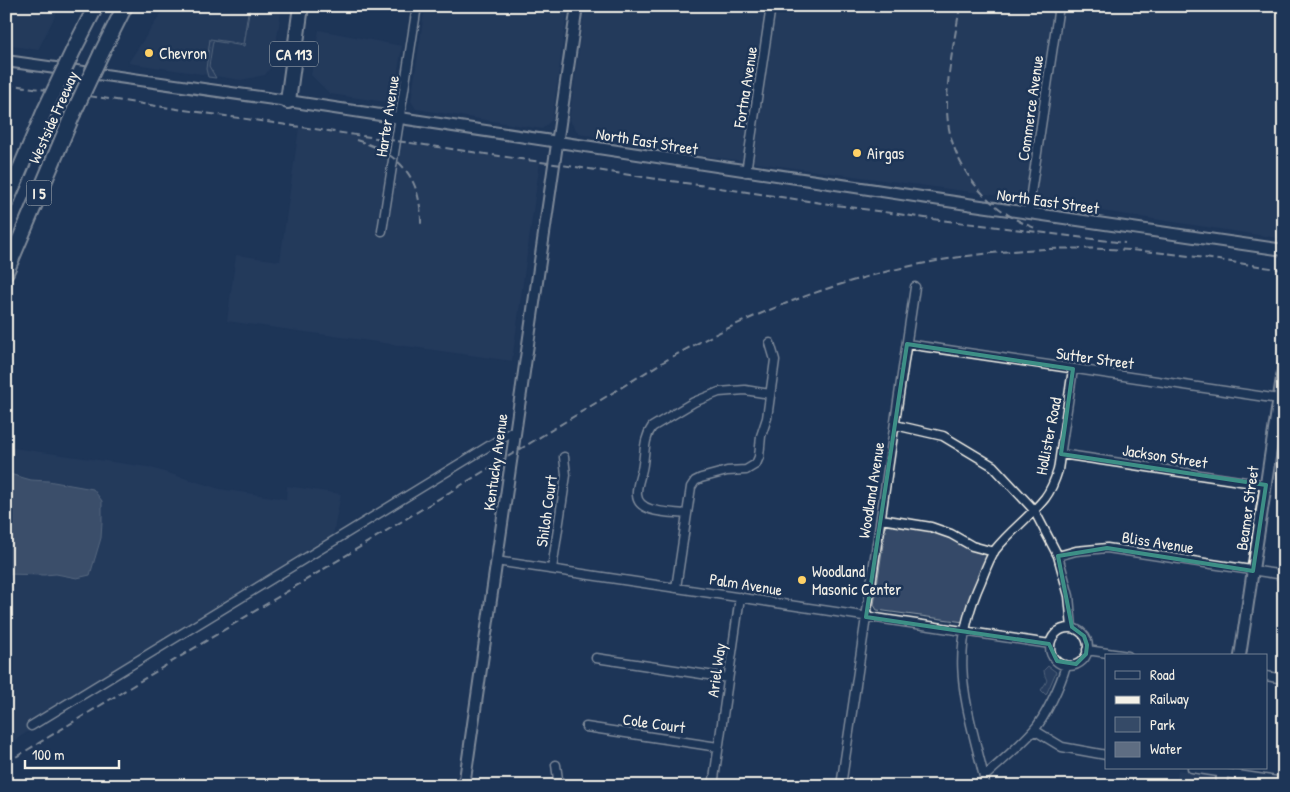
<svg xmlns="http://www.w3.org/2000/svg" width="1290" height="792" viewBox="0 0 1290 792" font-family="'Patrick Hand',sans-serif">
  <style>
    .built { fill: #2a4060 }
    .green { fill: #354a67; stroke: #949ea8 }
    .water { fill: #5e6d82; stroke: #9aa2ab }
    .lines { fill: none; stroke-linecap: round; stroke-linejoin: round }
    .street-casing { stroke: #f4f1e8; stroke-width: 11 }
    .secondary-casing { stroke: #f4f1e8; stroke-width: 14 }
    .highway-casing { stroke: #f4f1e8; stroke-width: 18 }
    .street { stroke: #1d3557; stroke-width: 8 }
    .secondary { stroke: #1d3557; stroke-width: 10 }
    .highway { stroke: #1d3557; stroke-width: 14 }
    .rail { stroke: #f4f1e8; stroke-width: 2; stroke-dasharray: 8 4; stroke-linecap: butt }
    .highway-bridge-casing { stroke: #f4f1e8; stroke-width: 18; stroke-linecap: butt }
    .highway-bridge { stroke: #1d3557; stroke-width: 14 }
    .marked { fill: none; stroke: #3d8f86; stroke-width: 4; stroke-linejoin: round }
    .poi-dot { fill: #ffd166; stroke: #1d3557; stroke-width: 2 }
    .labels { text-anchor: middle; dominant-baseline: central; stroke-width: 5; stroke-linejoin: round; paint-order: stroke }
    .shield { fill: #1d3557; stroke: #b4b9bc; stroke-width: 1 }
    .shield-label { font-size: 15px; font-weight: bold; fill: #f4f1e8 }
    .poi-label { font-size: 16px; fill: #f4f1e8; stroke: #1d3557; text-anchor: start }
    .street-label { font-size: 16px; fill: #f4f1e8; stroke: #1d3557 }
  </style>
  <rect width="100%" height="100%" fill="#1d3557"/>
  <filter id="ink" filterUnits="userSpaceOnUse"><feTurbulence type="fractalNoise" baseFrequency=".02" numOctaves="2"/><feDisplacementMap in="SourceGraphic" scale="10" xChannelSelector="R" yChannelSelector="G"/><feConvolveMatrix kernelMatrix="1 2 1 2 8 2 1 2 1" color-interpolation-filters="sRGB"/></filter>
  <g filter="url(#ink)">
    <path class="built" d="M6,6H60L38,50L6,45Z
      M166,6H282L273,64L265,75L241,80L128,63Z
      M425,6H568L552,120L542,129L416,109L411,101Z
      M585,6H1284V239L1029,200L692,154L653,145L579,134L569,120Z
      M319,30L402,46L393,103L330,94L311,75Z
      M299,128L540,162L512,361L227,321L236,255L280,261Z
      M6,447L148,467L220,489L286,499L287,486L341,494L333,535L281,567L6,746Z
      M1178,770L1209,774L1216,782V786H1176Z"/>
    <path class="green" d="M249,6H250L244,46L213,41L209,66L216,78L208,77L206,69L210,39L243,44Z
      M886,524L933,531L954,540L971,550L986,554L988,560L964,622L877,610L874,605Z
      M1048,666L1056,672L1046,695L1041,690C1051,676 1045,683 1044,670Z"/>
    <path class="water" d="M6,473L31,480L48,481L93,489L102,501V523L101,538L90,575L77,578L56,574L44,575L6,574Z"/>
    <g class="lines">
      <defs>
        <path id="street" d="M746,172L771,6
          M1028,213L1059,6
          M382,231L417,6
          M907,344L1279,399
          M895,425L943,436L993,466L1034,510L1058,556L1069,596L1072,628
          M1273,434L1284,435
          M1061,454L1266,485
          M686,514C672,512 638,514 637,495C636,485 642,474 643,464C645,451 644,438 652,427L694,402L719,392L745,390L770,394
          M881,519L931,527L951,534L972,546L994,552
          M1058,556L1076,551L1107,548L1284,575
          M496,561L1050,644
          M552,569L566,475L564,457
          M676,588L691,487L695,481L701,478L727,471L746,470L756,464L759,457L761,436L767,418L775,360L770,343
          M1050 647a19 19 0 1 1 38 0a19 19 0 1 1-38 0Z
          M1087,650L1128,656
          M596,658L728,678
          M1266,676L1284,679
          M31,726L515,430
          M586,727L718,747
          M1034,730L1062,747L1106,755
          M556,765L559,786
          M1192,768L1284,782
          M984,777C966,702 947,656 981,581C985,571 989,559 995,550C1010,531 1030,517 1045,498C1051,490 1055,480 1058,470L1073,369
          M713,786L740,597
          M841,786L915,287
          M985,786L984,777C1000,762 1018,748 1033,731C1045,718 1061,684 1066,665"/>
        <path id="secondary" d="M6,61L288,101L974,205L1284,250
          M1240,656L1284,364
          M464,786L577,6
          M1221,786L1223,768"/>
        <path id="highway" d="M74,49L96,6
          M101,54L125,6
          M288,101L301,6
          M6,202L45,110
          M6,272L73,114"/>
      </defs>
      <use href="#street" class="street-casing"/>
      <use href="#secondary" class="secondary-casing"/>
      <use href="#highway" class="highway-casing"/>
      <use href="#street" class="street"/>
      <use href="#secondary" class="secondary"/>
      <use href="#highway" class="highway"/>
      <path class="rail" d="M960,6C955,39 947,72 947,105C946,161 986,212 1038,229
        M6,84L925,218L1125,243
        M356,140C402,154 422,179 421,227
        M6,763L663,362C800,284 949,243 1107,249C1167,251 1225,261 1284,270"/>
      <defs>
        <path id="highway-bridge" d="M45,110L74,49
          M73,114L101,54"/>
      </defs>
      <use href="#highway-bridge" class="highway-bridge-casing"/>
      <use href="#highway-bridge" class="highway-bridge"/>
    </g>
  </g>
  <path d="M0 0H1290V792H0ZM907,344L1073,369L1061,454L1266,485L1253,571L1107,548L1058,556L1072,627L1084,636L1087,645L1086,654L1076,664L1057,661L1049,644L866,617Z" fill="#1d3557" fill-opacity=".55" fill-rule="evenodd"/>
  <path class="marked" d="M907,344L1073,369L1061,454L1266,485L1253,571L1107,548L1058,556L1072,627L1084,636L1087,645L1086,654L1076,664L1057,661L1049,644L866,617Z"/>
  <g class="poi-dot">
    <circle cx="149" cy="53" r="5"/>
    <circle cx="857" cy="153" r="5"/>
    <circle cx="802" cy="580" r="5"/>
  </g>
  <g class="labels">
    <g class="shield">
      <rect x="270" y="41.5" width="48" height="25" rx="4"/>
      <rect x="26.5" y="180.5" width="25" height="25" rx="4"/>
    </g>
    <g class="shield-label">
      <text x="294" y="54">CA 113</text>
      <text x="39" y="193">I 5</text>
    </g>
    <g class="poi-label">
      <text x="159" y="53">Chevron</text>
      <text x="867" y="153">Airgas</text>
      <text x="812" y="571">Woodland<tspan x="812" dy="18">Masonic Center</tspan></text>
    </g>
    <g class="street-label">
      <text transform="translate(745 87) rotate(-81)">Fortna Avenue</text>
      <text transform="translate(1030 108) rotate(-82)">Commerce Avenue</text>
      <text transform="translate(387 116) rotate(-81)">Harter Avenue</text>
      <text transform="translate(53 117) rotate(-66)">Westside Freeway</text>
      <text transform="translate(647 141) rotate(9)">North East Street</text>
      <text transform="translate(1048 201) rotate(8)">North East Street</text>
      <text transform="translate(1095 358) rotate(8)">Sutter Street</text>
      <text transform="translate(1048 436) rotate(-79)">Hollister Road</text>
      <text transform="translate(1165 456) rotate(9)">Jackson Street</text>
      <text transform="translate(495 462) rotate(-82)">Kentucky Avenue</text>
      <text transform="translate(871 490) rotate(-81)">Woodland Avenue</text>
      <text transform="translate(1247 508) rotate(-82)">Beamer Street</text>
      <text transform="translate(546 511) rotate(-82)">Shiloh Court</text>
      <text transform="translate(1158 542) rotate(9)">Bliss Avenue</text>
      <text transform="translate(746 584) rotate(9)">Palm Avenue</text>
      <text transform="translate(716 670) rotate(-82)">Ariel Way</text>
      <text transform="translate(654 723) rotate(8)">Cole Court</text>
    </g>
  </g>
  <rect width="1290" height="792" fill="none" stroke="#1d3557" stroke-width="25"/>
  <rect x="12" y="12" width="1265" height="767" fill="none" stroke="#f4f1e8" stroke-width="2" filter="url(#ink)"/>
  <rect x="1105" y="654" width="162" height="115" fill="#1d3557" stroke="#738091"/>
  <rect x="1115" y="671" width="25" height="8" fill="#1d3557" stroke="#738091"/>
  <text x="1150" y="680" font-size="15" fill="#f4f1e8">Road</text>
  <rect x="1115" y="696" width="25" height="8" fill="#f4f1e8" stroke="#738091"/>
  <text x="1150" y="704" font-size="15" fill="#f4f1e8">Railway</text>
  <rect x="1115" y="717" width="25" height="15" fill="#354a67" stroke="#738091"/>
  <text x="1150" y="730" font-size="15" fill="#f4f1e8">Park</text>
  <rect x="1115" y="742" width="25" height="15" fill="#5e6d82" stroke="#738091"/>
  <text x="1150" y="754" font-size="15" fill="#f4f1e8">Water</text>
  <path d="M25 760v8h94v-8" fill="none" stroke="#f4f1e8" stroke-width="2.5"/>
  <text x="32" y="760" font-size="15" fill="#f4f1e8" stroke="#1d3557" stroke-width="4" paint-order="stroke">100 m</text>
</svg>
